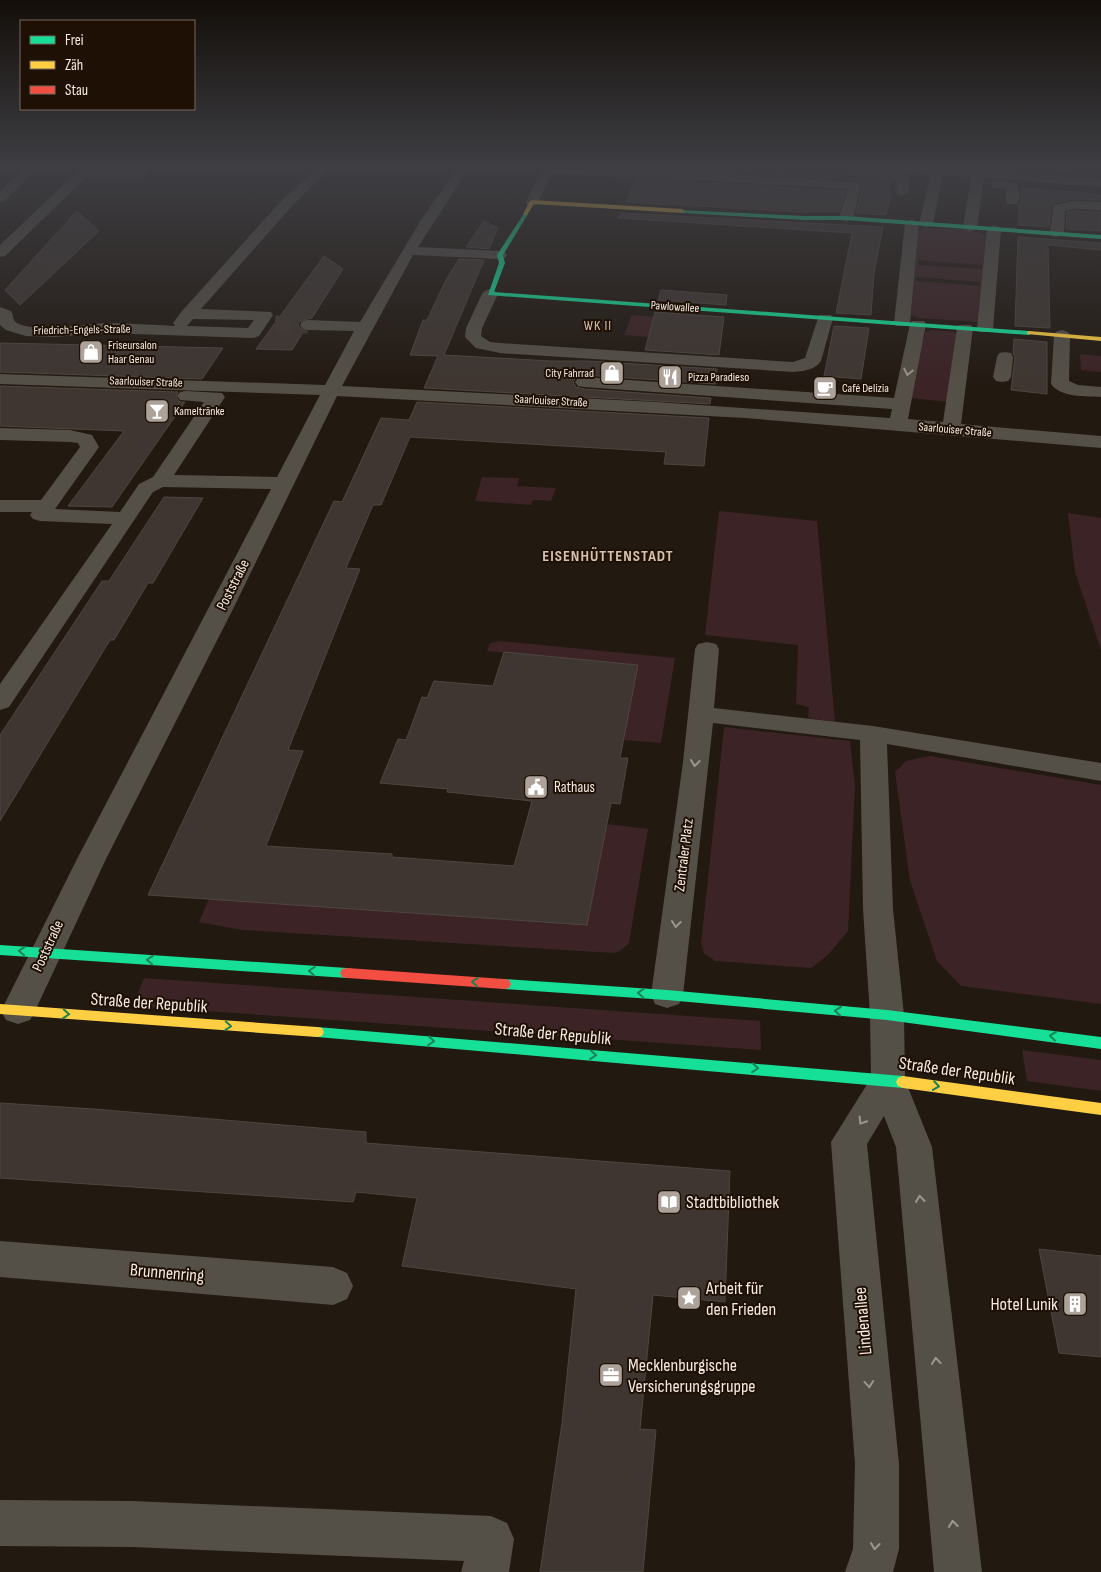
<svg xmlns="http://www.w3.org/2000/svg" width="1101" height="1572" viewBox="0 0 1101 1572" font-family="'Sofia Sans Condensed',sans-serif">
  <style>
    .built { fill: #301c0b }
    .green { fill: #3c2325; fill-rule: evenodd }
    .building { fill: #3f3631; stroke: #4f4640 }
    .lines { fill: none; stroke-linecap: round; stroke-linejoin: round }
    .street-tunnel { stroke: #423830; stroke-width: 17; stroke-dasharray: 17 9; stroke-linecap: butt }
    .street { fill: #555047; fill-rule: evenodd }
    .fast { fill: #16e098; fill-rule: evenodd }
    .slow { fill: #ffcf43; fill-rule: evenodd }
    .jam { fill: #f24e42; fill-rule: evenodd }
    .oneway { stroke: #9d968d }
    .oneway2 { stroke: #1a8255 }
    .labels { text-anchor: middle; dominant-baseline: central; stroke-width: 4; stroke-linejoin: round; paint-order: stroke }
    .far-street-label { font-size: 12px; fill: #f6ebe2; stroke: #1e1004 }
    .far-poi-label { font-size: 12px; fill: #f6ebe2; stroke: #1e1004; text-anchor: start }
    .far-neighbourhood-label { font-size: 14px; letter-spacing: 1px; fill: #d6c1af; stroke: #1e1004 }
    .street-label { font-size: 15px; fill: #f6ebe2; stroke: #1e1004 }
    .poi-label { font-size: 15px; fill: #f6ebe2; stroke: #1e1004; text-anchor: start }
    .far-district-label { font-size: 16px; font-weight: bold; letter-spacing: 1px; fill: #d6c1af; stroke: #1e1004 }
    .near-street-label { font-size: 18px; fill: #f6ebe2; stroke: #1e1004 }
    .near-poi-label { font-size: 18px; fill: #f6ebe2; stroke: #1e1004; text-anchor: start }
  </style>
  <rect width="100%" height="100%" fill="#221911"/>
  <path class="built" d="M958,168H1101V178L982,170Z"/>
  <path class="green" d="M930,228C944,229 979,227 987,237L979,322L919,318L911,315L918,232L921,229ZM918,260L982,265V269L918,265ZM917,277L980,282V286L916,281Z
    M632,315L694,320L672,339L624,335Z
    M932,330L954,332L959,336L949,402L910,398L925,332Z
    M1080,354L1101,356V372L1081,370Z
    M482,477L519,478L517,486L556,488L551,501L533,500L531,505L475,501Z
    M719,511L817,521L835,722L808,718L809,707L796,704L798,645L705,635Z
    M1068,513L1101,518V650L1075,572Z
    M500,641L675,658L661,743L623,740L638,665L487,651L490,643Z
    M724,727L850,741L855,785L848,931L828,955L811,968L715,961L704,953L701,944Z
    M930,756L1101,785V1004L961,986L937,961L910,881L895,772L906,761Z
    M607,824L648,829L629,943L620,951L614,953L242,930L199,922L209,899L587,925Z
    M144,978L760,1021L761,1050L133,1006Z
    M1022,1050L1101,1060V1091L1027,1081Z"/>
  <path class="building" d="M684,168H734L844,174L847,178L890,181L888,194H891L886,215L856,213L863,186L855,180L686,170Z
    M636,179L677,181L846,191L839,212H805L626,202Z
    M1021,188L1087,193L1101,196V200L1073,199L1054,203L1051,208L1049,227L1018,225L1019,205H1021Z
    M77,211L99,231L20,305L5,290Z
    M1073,211L1101,212V231L1066,229L1067,212Z
    M621,213L883,227L874,273L871,315L836,313L852,233L618,218Z
    M484,221L498,228L489,249L466,247Z
    M1018,237L1101,243V250L1048,245L1050,328L1015,326Z
    M324,256L343,269L312,318L301,320L298,324L300,329L304,331L292,350L256,349Z
    M459,259L484,260L444,355L551,361H588L717,369L716,384L584,375L576,377L573,382L576,387L584,389L711,398L710,404L424,388L438,356L410,355L423,320H427L446,280Z
    M661,290L727,295L726,305L658,300Z
    M655,312L724,317L719,355L645,350Z
    M834,326L869,328L861,379L824,376Z
    M1014,339L1047,342V394L1011,390L1015,357L1013,353Z
    M0,343L223,348L202,379L0,372Z
    M0,386L178,392L176,397L180,402H185L112,507L68,506L124,431L0,426Z
    M417,402L709,418L704,466L664,464L666,452L410,437L381,505H373L346,568L360,569L288,750L303,751L266,846L392,854V857L514,866L532,801L447,792L448,789L380,783L398,739L406,740L422,697L427,698L434,681L493,686L504,652L638,665L620,758H628L620,804L611,803L587,925L148,895L334,501L342,502L381,418L409,420Z
    M164,497L203,498L153,583H148L114,640H110L0,821V735L102,581H109Z
    M0,1103L94,1109L366,1132V1143L730,1171L725,1302L653,1295L640,1429L656,1430L643,1572H540L562,1423L576,1289L402,1266L417,1198L356,1192L353,1202L0,1178Z
    M1039,1249L1101,1256V1357L1059,1353Z"/>
  <g class="lines">
    <path class="street-tunnel" d="M275,324L308,325"/>
    <path class="street" d="M24,168H37L5,201L0,202V191Z
      M81,168H152L145,176L141,177H86L5,256L0,257V245Z
      M317,168H330L292,206L201,309L271,312L273,315L259,336L253,338L105,333L54,337L26,336L6,330L0,325V307L11,311C14,315 12,320 17,323C35,333 84,324 105,323C128,323 152,325 175,326L173,323L182,311L282,200ZM193,319L254,320L248,328L187,326Z
      M457,168H469L418,247L500,251L505,252L507,255L505,258L500,259L413,255L342,386L656,402L890,418L892,409L584,387L578,386L575,382L578,378L584,377L894,398L910,324L912,321H924L926,324L908,419L943,422L957,328L959,325H971L973,328L961,424L1101,436V448L745,418L337,396L233,609L106,859L35,1011L30,1020L18,1024L6,1020L1,1011L77,859L271,489L163,487L153,492L9,707L0,710V684L112,524L40,521L33,519L30,515L32,512H0V500H41L80,447L78,443L70,442L0,440V428L70,430L92,435L99,447L55,509L120,512L139,484L153,477L204,402L180,400L177,396L180,392L186,391L222,393L225,397L174,475L277,477L320,395L0,384V374L325,385L354,331L308,330L302,328L300,325L302,322L308,320L360,322L421,220Z
      M547,168L673,171L675,168H682L685,172L855,182L861,186L853,218L846,222L839,218L848,189L677,179L555,174L551,176L537,205H527L526,202L540,174Z
      M895,168H952L1101,179V187L984,178L977,228L970,232L963,228L971,177L943,175L933,224L926,228L919,224L931,174L901,172Z
      M851,169L908,174L910,177L908,192L902,196L898,195L896,192L897,180L847,176L845,173Z
      M997,180L1016,183C1020,188 1020,199 1017,204H1007L1006,201V189L993,187L991,184L993,181Z
      M1073,201L1101,202V210L1073,209L1065,211L1064,233L1057,237L1052,236L1050,233L1053,208L1054,205Z
      M912,219L919,223L910,323L908,326H896L894,323L905,223Z
      M994,225L1001,229L993,329L991,332H979L977,329L987,229Z
      M490,289L495,291L498,294L482,328L481,336L490,342L500,343L793,362L805,358L819,315H831L833,318L821,361C815,370 804,371 793,372L500,353L476,348L465,337L466,328L482,294L485,291Z
      M1062,330L1068,332L1070,335L1069,381L1078,385L1101,387V397C1086,396 1061,398 1051,384L1054,335L1056,332Z
      M1005,352L1011,353L1013,357L1011,377L1008,381L1002,382L996,381L993,377L997,357L999,353Z
      M707,642L716,644L719,649L714,708L873,726L1101,763V781L887,744L893,909L904,1015L905,1080L932,1147L982,1572H934L896,1147L884,1116L867,1144L899,1464V1549L893,1572H845L853,1549L855,1464L831,1142L871,1078L870,1015L863,909L860,740L713,723L683,995L679,1004L667,1008L655,1004L651,995L683,762L695,649L698,644Z
      M0,1241L333,1267L347,1273L353,1286L347,1299L333,1305L0,1277Z
      M0,1500L132,1501L491,1516L507,1523L514,1539L509,1572H461L464,1561L132,1547L0,1546Z"/>
    <path class="fast" d="M680,210L805,216H846L1101,235V239L846,220H805L682,213Z
      M525,212L528,214L503,255L505,263L494,292L1029,331L1032,333L1029,335L488,295L499,263L497,255Z
      M0,945L347,968L352,969L354,973L352,977L347,978L0,955Z
      M504,979L667,990L887,1010L1101,1037V1049L887,1020L667,1000L504,989L499,988L497,984L499,980Z
      M317,1027L903,1076L908,1078L910,1082L908,1086L903,1088L317,1037L312,1036L310,1032L312,1028Z"/>
    <path class="slow" d="M532,200L682,209L685,211L682,213L534,204L527,215H523L529,202Z
      M1029,331L1101,337V341L1027,334V332Z
      M0,1004L317,1027L322,1028L324,1032L322,1036L317,1037L0,1014Z
      M903,1076L1101,1103V1115L903,1088L898,1086L896,1082L898,1078Z"/>
    <path class="jam" d="M347,968L504,979L509,980L511,984L509,988L504,989L347,978L342,977L340,973L342,969Z"/>
  </g>
  <defs><path id="oneway-chevron" d="M-2-3.5L2.5 0L-2 3.5" fill="none" stroke-width="1.6" stroke-linecap="round" stroke-linejoin="round" transform="scale(1.25)"/></defs>
  <g class="oneway">
    <use href="#oneway-chevron" transform="translate(908 372) rotate(102)"/>
    <use href="#oneway-chevron" transform="translate(695 763) rotate(97)"/>
    <use href="#oneway-chevron" transform="translate(676 924) rotate(97)"/>
    <use href="#oneway-chevron" transform="translate(862 1121) rotate(122)"/>
    <use href="#oneway-chevron" transform="translate(920 1199) rotate(-96)"/>
    <use href="#oneway-chevron" transform="translate(936 1361) rotate(-96)"/>
    <use href="#oneway-chevron" transform="translate(869 1384) rotate(85)"/>
    <use href="#oneway-chevron" transform="translate(953 1524) rotate(-96)"/>
    <use href="#oneway-chevron" transform="translate(875 1546) rotate(96)"/>
  </g>
  <g class="oneway2">
    <use href="#oneway-chevron" transform="translate(22 951) rotate(-176)"/>
    <use href="#oneway-chevron" transform="translate(150 960) rotate(-176)"/>
    <use href="#oneway-chevron" transform="translate(312 971) rotate(-176)"/>
    <use href="#oneway-chevron" transform="translate(475 982) rotate(-176)"/>
    <use href="#oneway-chevron" transform="translate(641 993) rotate(-176)"/>
    <use href="#oneway-chevron" transform="translate(838 1011) rotate(-175)"/>
    <use href="#oneway-chevron" transform="translate(66 1014) rotate(4)"/>
    <use href="#oneway-chevron" transform="translate(228 1026) rotate(4)"/>
    <use href="#oneway-chevron" transform="translate(1053 1036) rotate(-173)"/>
    <use href="#oneway-chevron" transform="translate(431 1041) rotate(5)"/>
    <use href="#oneway-chevron" transform="translate(593 1055) rotate(5)"/>
    <use href="#oneway-chevron" transform="translate(755 1068) rotate(5)"/>
    <use href="#oneway-chevron" transform="translate(936 1086) rotate(8)"/>
  </g>
  <linearGradient id="sky" x2="0" y2="1"><stop stop-color="#130e09"/><stop offset="0.43" stop-color="#3e3e43"/><stop offset="1" stop-color="#3e3e43" stop-opacity="0"/></linearGradient>
  <rect width="1101" height="388" fill="url(#sky)"/>
  <defs>
    <symbol id="shop-square" viewBox="-11 -11 22 22"><rect x="-9" y="-9" width="18" height="18" rx="4" fill="#aca299" stroke="#1e1004"/><path d="M-5-2.5h2.3a2.7 3.5 0 0 1 5.4 0H5L5.5 6h-11ZM-1.5-2.5h3a1.5 2.3 0 0 0-3 0Z" fill="#fff"/></symbol>
    <symbol id="restaurant-square" viewBox="-11 -11 22 22"><rect x="-9" y="-9" width="18" height="18" rx="4" fill="#aca299" stroke="#1e1004"/><path d="M-5-6h1v4h1v-4h1v4h1v-4h1v5L-1.5 .5V6h-2V.5L-5-1ZM5-6V6H3V1.5H1.5Q1.5-4 5-6Z" fill="#fff"/></symbol>
    <symbol id="cafe-square" viewBox="-11 -11 22 22"><rect x="-9" y="-9" width="18" height="18" rx="4" fill="#aca299" stroke="#1e1004"/><path d="M-5.5-4.5H6V0H3Q3 3.5 0 3.5H-2.5Q-5.5 3.5-5.5 0ZM3-3.2v2h1.7v-2ZM-6 4.5H4V6H-6Z" fill="#fff"/></symbol>
    <symbol id="bar-square" viewBox="-11 -11 22 22"><rect x="-9" y="-9" width="18" height="18" rx="4" fill="#aca299" stroke="#1e1004"/><path d="M-6-5H6L.8 .8V4.5H3.5V6h-7V4.5H-.8V.8Z" fill="#fff"/></symbol>
    <symbol id="civic-square" viewBox="-11 -11 22 22"><rect x="-9" y="-9" width="18" height="18" rx="4" fill="#aca299" stroke="#1e1004"/><path d="M-.6-6.5H3V-4.5H.6V-3L4-1V1h2V6H-6V1h2V-1L-.6-3ZM-1.2 2.5V6h2.4V2.5Z" fill="#fff"/></symbol>
    <symbol id="library-square" viewBox="-11 -11 22 22"><rect x="-9" y="-9" width="18" height="18" rx="4" fill="#aca299" stroke="#1e1004"/><path d="M-6-4Q-3-5.5-.7-3.5V5Q-3 3-6 4ZM6-4Q3-5.5 .7-3.5V5Q3 3 6 4Z" fill="#fff"/></symbol>
    <symbol id="sight-square" viewBox="-11 -11 22 22"><rect x="-9" y="-9" width="18" height="18" rx="4" fill="#aca299" stroke="#1e1004"/><path d="M0-6L1.8-2.2L6-1.7L2.9 1.2L3.7 5.4L0 3.3L-3.7 5.4L-2.9 1.2L-6-1.7L-1.8-2.2Z" fill="#fff"/></symbol>
    <symbol id="building-square" viewBox="-11 -11 22 22"><rect x="-9" y="-9" width="18" height="18" rx="4" fill="#aca299" stroke="#1e1004"/><path d="M-4-6H4V6H1V3H-1V6H-4ZM-2.5-4.3h1.7v1.8h-1.7ZM.8-4.3h1.7v1.8H.8ZM-2.5-1h1.7V.8h-1.7ZM.8-1h1.7V.8H.8Z" fill="#fff"/></symbol>
    <symbol id="office-square" viewBox="-11 -11 22 22"><rect x="-9" y="-9" width="18" height="18" rx="4" fill="#aca299" stroke="#1e1004"/><path d="M-6-3h4V-5.5h4V-3h4V5H-6ZM-1-4.5V-3h2v-1.5ZM-6 0V1H6V0Z" fill="#fff"/></symbol>
  </defs>
  <g fill-rule="evenodd">
    <use href="#shop-square" x="77" y="338" width="28" height="28"/>
    <use href="#shop-square" x="598" y="359" width="28" height="28"/>
    <use href="#restaurant-square" x="656" y="363" width="28" height="28"/>
    <use href="#cafe-square" x="811" y="374" width="28" height="28"/>
    <use href="#bar-square" x="143" y="397" width="28" height="28"/>
    <use href="#civic-square" x="522" y="773" width="28" height="28"/>
    <use href="#library-square" x="655" y="1188" width="28" height="28"/>
    <use href="#sight-square" x="675" y="1284" width="28" height="28"/>
    <use href="#building-square" x="1061" y="1290" width="28" height="28"/>
    <use href="#office-square" x="597" y="1361" width="28" height="28"/>
  </g>
  <g class="labels">
    <g class="far-street-label">
      <text transform="translate(675 307) rotate(4)">Pawlowallee</text>
      <text transform="translate(82 330) rotate(-1)">Friedrich-Engels-Straße</text>
      <text transform="translate(146 382) rotate(2)">Saarlouiser Straße</text>
      <text transform="translate(551 401) rotate(3)">Saarlouiser Straße</text>
      <text transform="translate(955 430) rotate(5)">Saarlouiser Straße</text>
    </g>
    <g class="far-poi-label">
      <text x="108" y="345">Friseursalon<tspan x="108" dy="14">Haar Genau</tspan></text>
      <text x="594" y="373" text-anchor="end">City Fahrrad</text>
      <text x="688" y="377">Pizza Paradieso</text>
      <text x="842" y="388">Café Delizia</text>
      <text x="174" y="411">Kameltränke</text>
    </g>
    <g class="far-neighbourhood-label">
      <text x="598" y="325">WK II</text>
    </g>
    <g class="street-label">
      <text transform="translate(233 585) rotate(-63)">Poststraße</text>
      <text transform="translate(684 855) rotate(-83)">Zentraler Platz</text>
      <text transform="translate(48 946) rotate(-65)">Poststraße</text>
    </g>
    <g class="poi-label">
      <text x="554" y="787">Rathaus</text>
    </g>
    <g class="far-district-label">
      <text x="608" y="556">EISENHÜTTENSTADT</text>
    </g>
    <g class="near-street-label">
      <text transform="translate(149 1003) rotate(4)">Straße der Republik</text>
      <text transform="translate(553 1034) rotate(5)">Straße der Republik</text>
      <text transform="translate(957 1071) rotate(8)">Straße der Republik</text>
      <text transform="translate(167 1273) rotate(5)">Brunnenring</text>
      <text transform="translate(863 1321) rotate(-95)">Lindenallee</text>
    </g>
    <g class="near-poi-label">
      <text x="686" y="1202">Stadtbibliothek</text>
      <text x="706" y="1288">Arbeit für<tspan x="706" dy="21">den Frieden</tspan></text>
      <text x="1058" y="1304" text-anchor="end">Hotel Lunik</text>
      <text x="628" y="1365">Mecklenburgische<tspan x="628" dy="21">Versicherungsgruppe</tspan></text>
    </g>
  </g>
  <rect x="20" y="20" width="175" height="90" fill="#1e1004" stroke="#74685d"/>
  <rect x="30" y="36" width="25" height="8" fill="#16e098" stroke="#74685d"/>
  <text x="65" y="45" font-size="15" fill="#f6ebe2">Frei</text>
  <rect x="30" y="61" width="25" height="8" fill="#ffcf43" stroke="#74685d"/>
  <text x="65" y="70" font-size="15" fill="#f6ebe2">Zäh</text>
  <rect x="30" y="86" width="25" height="8" fill="#f24e42" stroke="#74685d"/>
  <text x="65" y="95" font-size="15" fill="#f6ebe2">Stau</text>
</svg>
